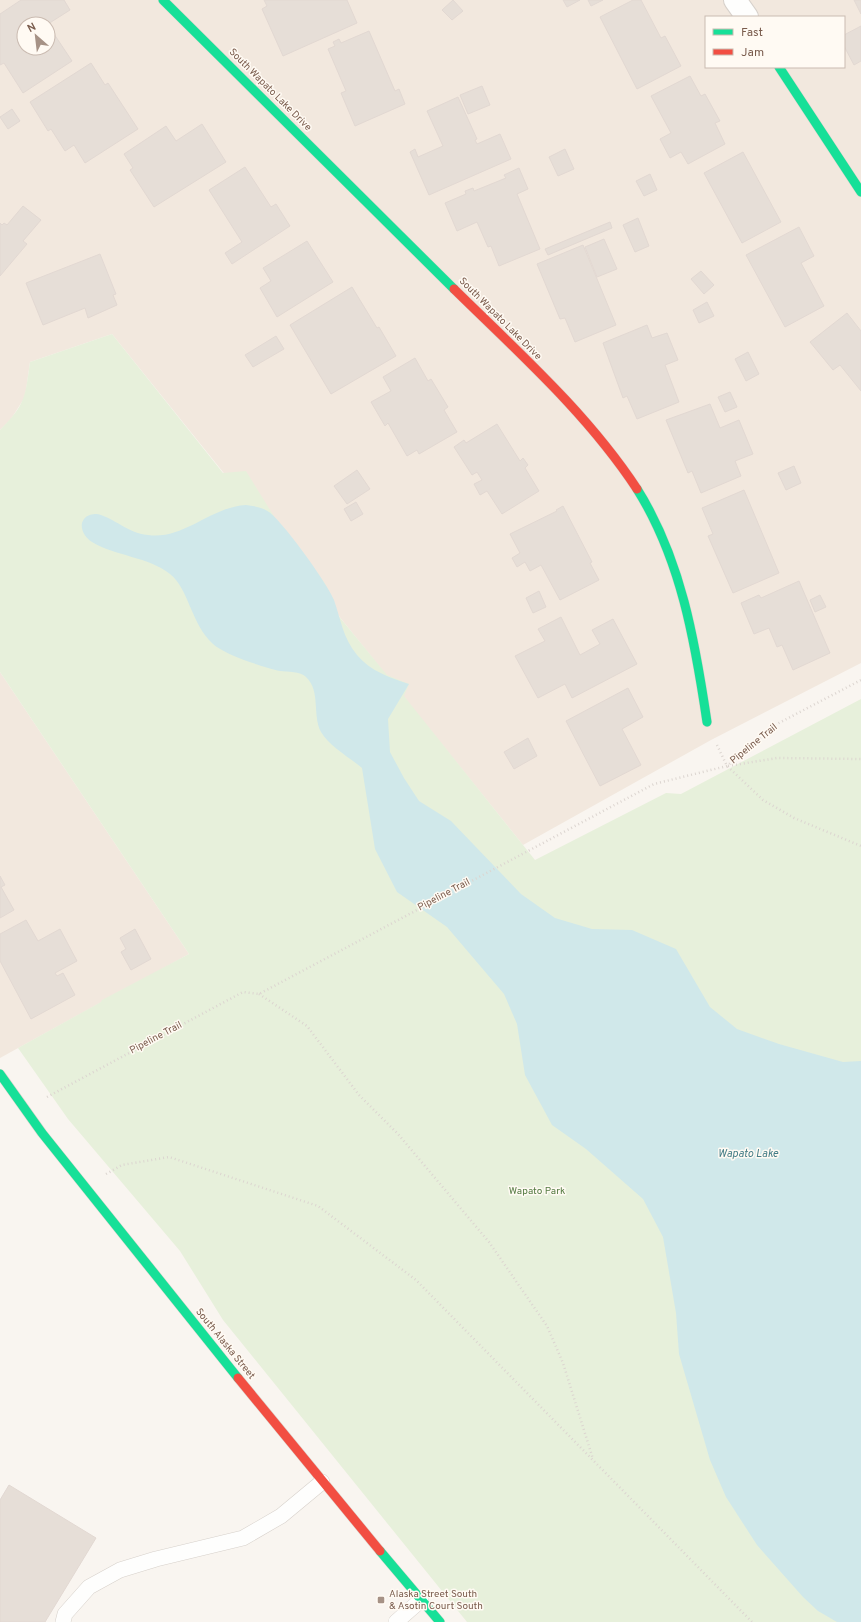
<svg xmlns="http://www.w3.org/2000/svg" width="861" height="1622" viewBox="0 0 861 1622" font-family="Overpass,sans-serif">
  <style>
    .residential { fill: #f2e8de; fill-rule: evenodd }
    .green { fill: #e7f0db }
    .water { fill: #d0e8ea }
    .building { fill: #e6ded7; stroke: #e2d8d2 }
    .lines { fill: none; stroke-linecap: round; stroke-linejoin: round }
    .lane-casing { stroke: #d7d1cb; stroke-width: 16 }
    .street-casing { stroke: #d7d1cb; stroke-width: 24 }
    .fast-casing { stroke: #d9d2cb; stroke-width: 10 }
    .jam-casing { stroke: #d9d2cb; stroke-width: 10 }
    .path { stroke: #dcd5d0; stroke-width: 2.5; stroke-dasharray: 1 3; stroke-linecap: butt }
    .lane { stroke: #fefefd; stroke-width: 15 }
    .street { stroke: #fefefd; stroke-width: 22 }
    .fast { stroke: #16e098; stroke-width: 9 }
    .jam { stroke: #f24e42; stroke-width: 9 }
    .poi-dot { fill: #a69286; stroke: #fffaf3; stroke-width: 1.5 }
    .labels { text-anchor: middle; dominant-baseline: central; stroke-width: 3; stroke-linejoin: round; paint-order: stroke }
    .street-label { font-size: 10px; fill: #7a5c4d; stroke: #fffaf3 }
    .park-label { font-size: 10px; fill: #537a41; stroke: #fffaf3 }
    .poi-label { font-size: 10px; fill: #7a5c4d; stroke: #fffaf3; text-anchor: start }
    .water-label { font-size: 11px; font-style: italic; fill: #437c86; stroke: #fffaf3 }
  </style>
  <rect width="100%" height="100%" fill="#f9f5f0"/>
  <path class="residential" d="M0,0H861V663L711,740L523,845L112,334L30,362L25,397L11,419L0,430ZM706,17H844V67H706ZM24,24H48V48H24Z
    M0,672L189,954L0,1058Z"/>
  <path class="green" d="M112,334L223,473L246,471L275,518L324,582L333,599L337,614L387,675L409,684L404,696L535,860L666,793L681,794L861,699V1622H467L223,1320L180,1251L68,1119L18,1048L101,1002L102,1000L189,954L0,672V430C26,404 25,397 30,362Z"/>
  <path class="water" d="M246,505C254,506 262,507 269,512C283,522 328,584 334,600C341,620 343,638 357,655C370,671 391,678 409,684L388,719L390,752L404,778L419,801L451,821L521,894L555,918L592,929L632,930L676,949L710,1007L737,1029L779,1044L843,1062L861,1061V1622H837L818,1611L803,1597L757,1545L726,1497L710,1460L679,1354L676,1313L663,1237L643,1199L586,1149L552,1125L525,1075L517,1024L504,994L447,927L397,892L375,849L362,768C349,757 329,746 321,732C312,715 321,691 306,677C300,671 288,672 280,671C263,667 225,655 213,644C191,624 189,589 170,574C149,557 115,556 92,542C85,538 78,527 84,519C87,515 92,514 97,514C115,518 127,533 148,535C184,540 210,507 246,505Z"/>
  <path class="building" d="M21,0H64L70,10L48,24H24V48H48V25L72,61L23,93L4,63L0,65V14Z
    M264,0H347L357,23L283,56L262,9L267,6Z
    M453,0L463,11L452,20L442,10Z
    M563,0H580L567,7Z
    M588,0H603L591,6Z
    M633,0H641L661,38L665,36L681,66L637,89L600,17Z
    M854,0H861V14Z
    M861,26V61L854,65L844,46V35Z
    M369,31L395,91L399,89L405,104L355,126L341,93L346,91L328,49L335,46L333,42L339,39L341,43Z
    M91,63L105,85L108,83L138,129L85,163L74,145L65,151L51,129L48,131L30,102Z
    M690,76L701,96L705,94L720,121L715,123L725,144L688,164L681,152L670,158L660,139L671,133L651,96Z
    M482,86L490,105L468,114L460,95Z
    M458,97L477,139L475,140L477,144L500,134L511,159L429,195L410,152L415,149L418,157L443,146L427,111Z
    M12,109L20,121L8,129L0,117Z
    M202,124L226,162L154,207L130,170L133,168L124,154L166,126L176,141Z
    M565,149L574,169L558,176L549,157Z
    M743,152L781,222L742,243L704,173Z
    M245,167L271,207L276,204L290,226L232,264L225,253L242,242L209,190Z
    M519,168L528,189L517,194L540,249L499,266L491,246L488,247L477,222L457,231L445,203L466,194L465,191L473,188L474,191L506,178L504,175Z
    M650,174L657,190L644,196L636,181Z
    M23,206L41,220L23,241L27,244L0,276V223L2,225L4,223L7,225Z
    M638,218L649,246L635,252L623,225Z
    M610,222L612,228L548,255L545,249Z
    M799,227L814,256L801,263L824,306L785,327L746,255Z
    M604,239L617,269L597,277L585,247Z
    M307,241L333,282L277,317L260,288L271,281L263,268Z
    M583,245L616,325L575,342L565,318L560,319L537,264Z
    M100,254L116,294L113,295L117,305L88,318L85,308L43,325L26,283Z
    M701,271L714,285L704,294L691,279Z
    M352,287L377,328L379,327L396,356L331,394L290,325Z
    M707,302L714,316L699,323L693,310Z
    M847,313L861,331V391L840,365L833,370L810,342Z
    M647,325L652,338L667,333L678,360L665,365L679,402L637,419L627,396L623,398L603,343Z
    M276,336L284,349L253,367L245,355Z
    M748,352L759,374L746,381L735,359Z
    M415,358L428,381L431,379L448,407L444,410L457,432L419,454L417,450L407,456L388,423L385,426L371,402L391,391L383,377Z
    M730,392L737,407L725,412L718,397Z
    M710,404L720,428L739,420L753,454L735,461L741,476L701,493L692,471L688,473L666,420Z
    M497,424L520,461L523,458L528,465L525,468L539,491L502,514L487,491L480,495L474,484L482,480L477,472L472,475L454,447L464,440L466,443Z
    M794,466L801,483L786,490L778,473Z
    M357,470L370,489L347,504L334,486Z
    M744,490L779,573L733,593L708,536L713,534L702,508Z
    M356,502L363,514L351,521L344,509Z
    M563,506L592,562L590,563L599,580L560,600L541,565L530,571L525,562L517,567L512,558L520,553L510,534L557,511L556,510Z
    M799,581L830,653L793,670L782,645L777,647L769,628L754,634L741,603L759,595L761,598Z
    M539,591L546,607L533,613L526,598Z
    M820,595L826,607L815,612L810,600Z
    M561,617L580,655L600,644L592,630L613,619L637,664L572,698L565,684L538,698L515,656L545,641L538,629Z
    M628,688L643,717L622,729L641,765L600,786L566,721Z
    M528,738L537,756L514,769L504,752Z
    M0,876L5,885L1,887L14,910L0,918Z
    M26,920L38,941L60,929L77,961L55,973L57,976L63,973L75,995L31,1019L0,961V934Z
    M135,929L151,959L131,970L121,952L126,949L120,938Z
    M9,1485L96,1538L45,1622H0V1500Z"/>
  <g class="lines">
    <defs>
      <path id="lane" d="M63,1622L65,1614L89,1587L120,1570L156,1559L243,1538L281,1516L322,1482
        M396,1622L421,1600"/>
      <path id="street" d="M735,0L747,17"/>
      <path id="fast" d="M163,0L454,289
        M779,67L861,192
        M637,489C681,559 695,641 707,722
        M0,1074L42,1133L238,1378
        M380,1551L440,1622"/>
      <path id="jam" d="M454,289C518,352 587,413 637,489
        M238,1378L380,1551"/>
    </defs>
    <use href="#lane" class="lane-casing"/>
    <use href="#street" class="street-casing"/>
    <use href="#fast" class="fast-casing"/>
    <use href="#jam" class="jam-casing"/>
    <path class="path" d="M717,745L727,766L763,800L794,818L861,846
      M728,766L777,758L861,759
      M259,994L307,1026L359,1095L398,1134L489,1242L547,1326L563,1363L593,1459
      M47,1097L243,992L259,994L654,784L727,766L777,724L861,680
      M106,1174L122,1165L169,1157L318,1206L416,1280L752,1622"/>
    <use href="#lane" class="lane"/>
    <use href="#street" class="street"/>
    <use href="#fast" class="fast"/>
    <use href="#jam" class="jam"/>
  </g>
  <rect class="poi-dot" x="377" y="1596" width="8" height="8" rx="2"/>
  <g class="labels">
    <g class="street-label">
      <text transform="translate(270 90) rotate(45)">South Wapato Lake Drive</text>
      <text transform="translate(500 319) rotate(45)">South Wapato Lake Drive</text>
      <text transform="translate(754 744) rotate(-39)">Pipeline Trail</text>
      <text transform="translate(444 895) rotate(-28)">Pipeline Trail</text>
      <text transform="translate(156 1038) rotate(-28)">Pipeline Trail</text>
      <text transform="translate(225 1344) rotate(51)">South Alaska Street</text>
    </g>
    <g class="park-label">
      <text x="537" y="1191">Wapato Park</text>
    </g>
    <g class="poi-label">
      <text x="389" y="1594">Alaska Street South<tspan x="389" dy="12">&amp; Asotin Court South</tspan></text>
    </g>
    <g class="water-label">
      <text x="748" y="1154">Wapato Lake</text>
    </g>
  </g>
  <rect x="705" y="16" width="140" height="52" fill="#fffaf3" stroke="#cabbb1"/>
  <rect x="713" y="29" width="20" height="6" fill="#16e098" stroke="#cabbb1"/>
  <text x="741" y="36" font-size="12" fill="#7a5c4d">Fast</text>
  <rect x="713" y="49" width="20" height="6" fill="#f24e42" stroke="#cabbb1"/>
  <text x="741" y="56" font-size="12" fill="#7a5c4d">Jam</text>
  <g transform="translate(36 36) rotate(332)"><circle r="19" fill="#fffaf3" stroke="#cabbb1"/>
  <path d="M0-3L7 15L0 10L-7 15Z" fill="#a69286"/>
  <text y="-6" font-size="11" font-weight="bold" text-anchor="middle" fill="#7a5c4d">N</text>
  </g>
</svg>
